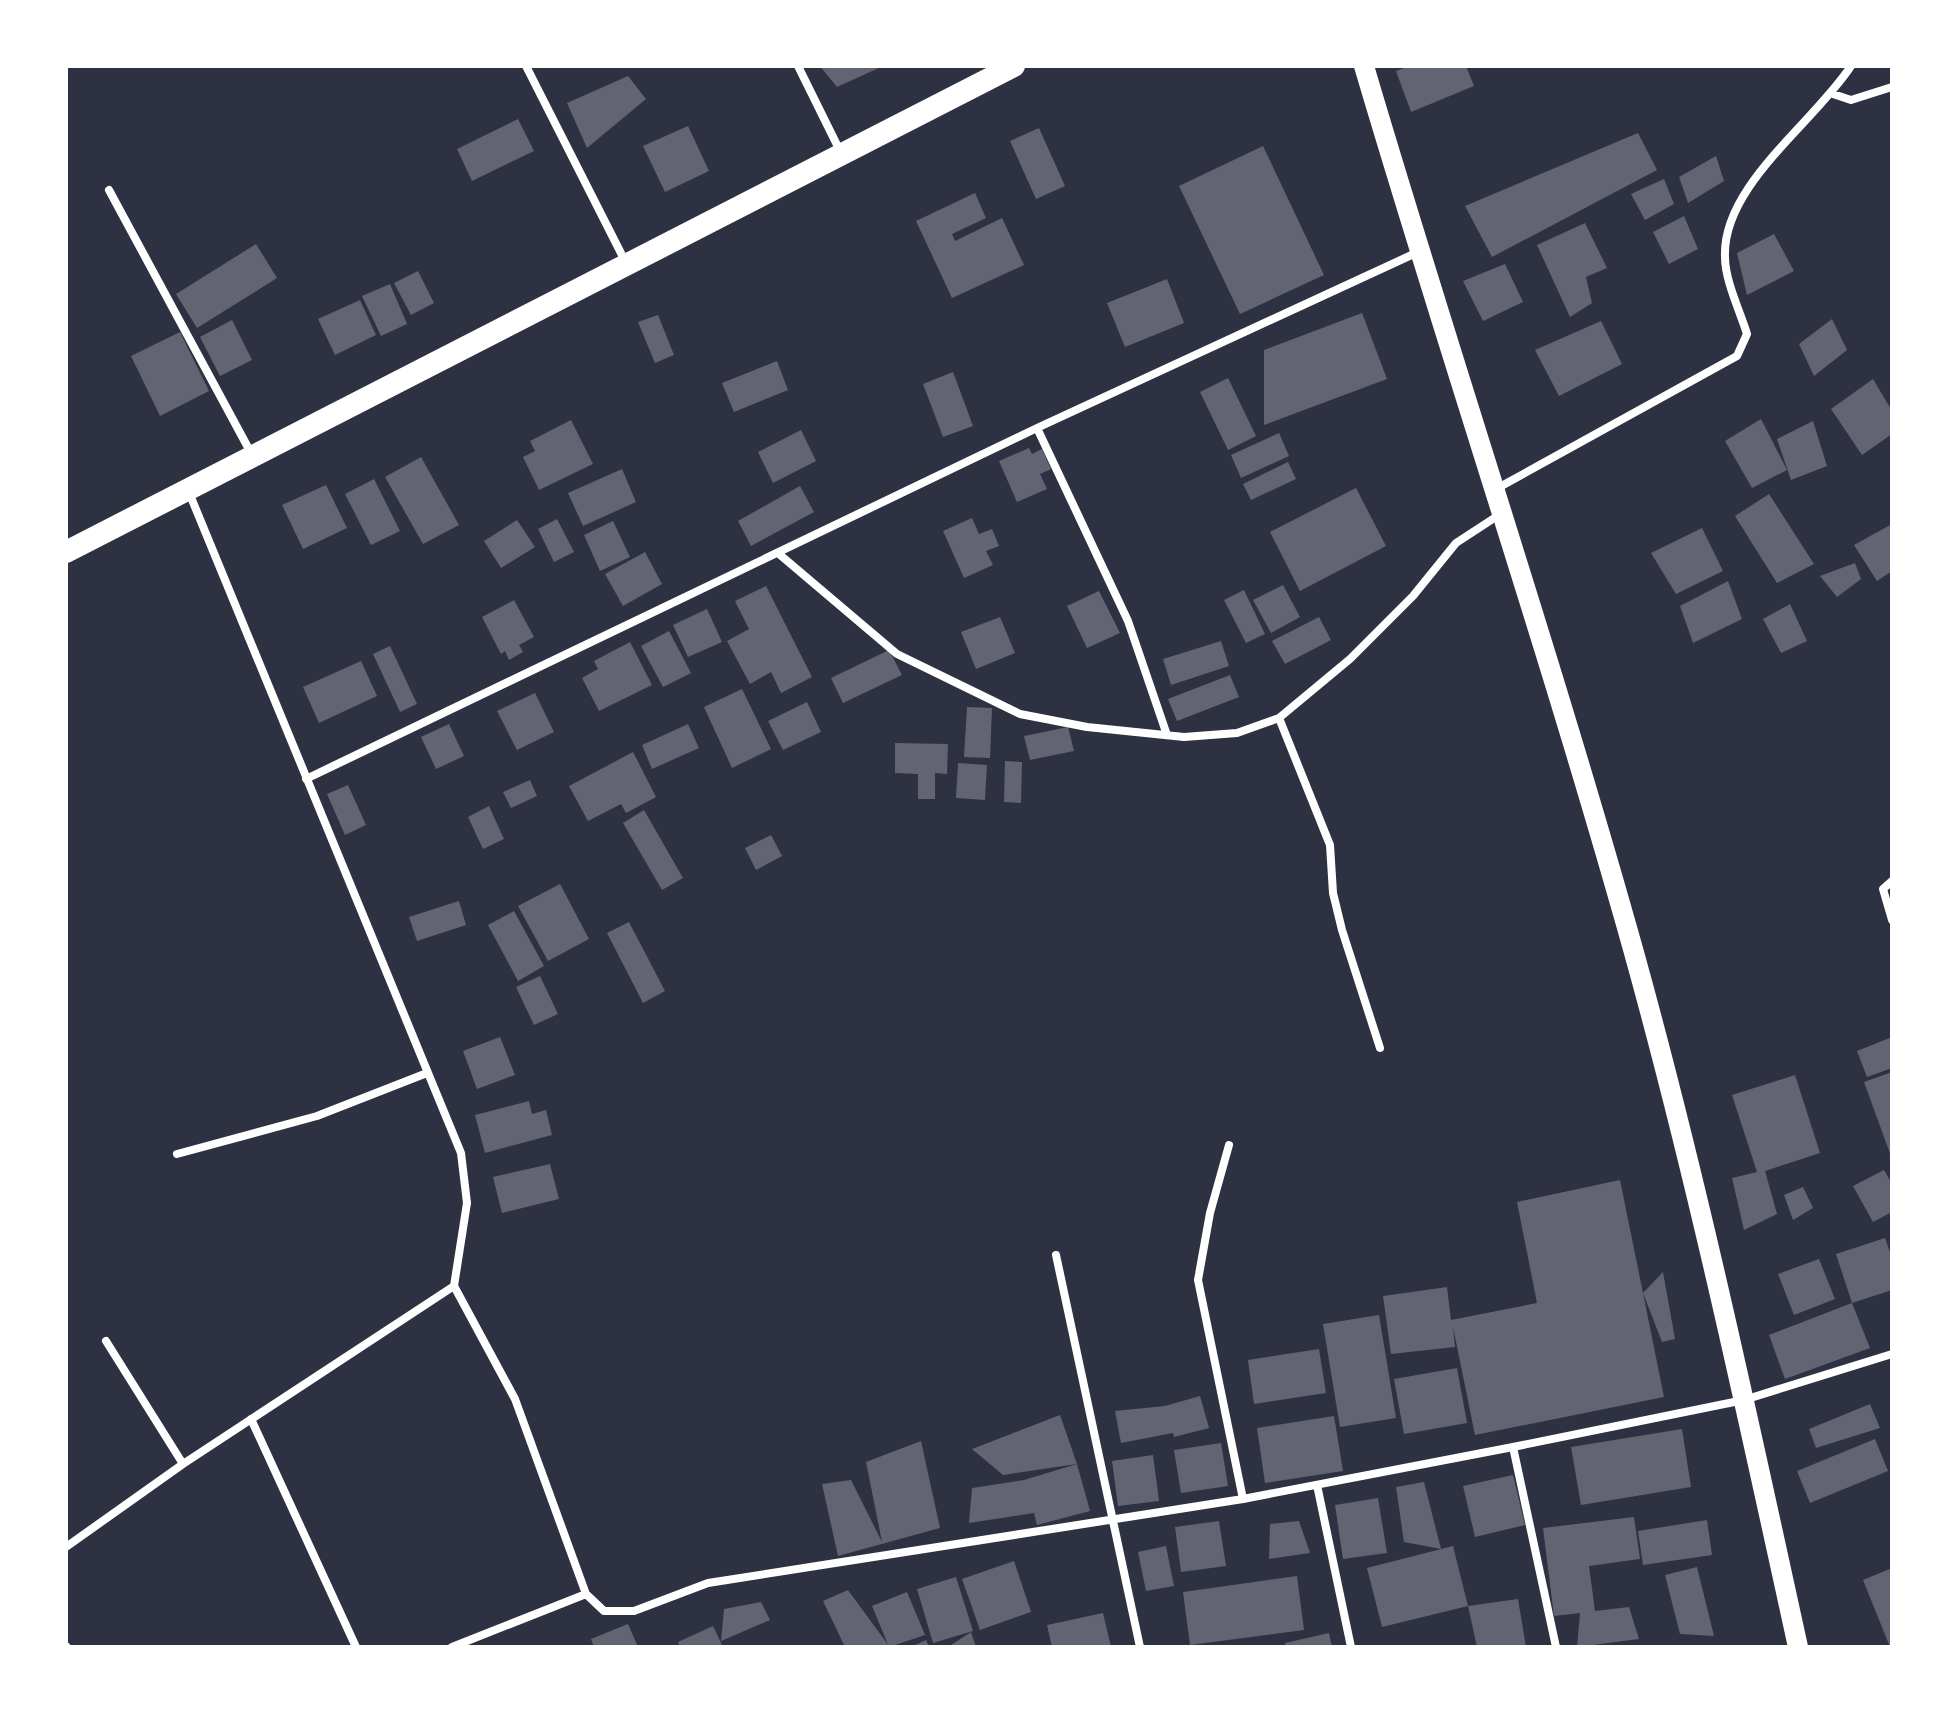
<svg xmlns="http://www.w3.org/2000/svg" width="1958" height="1713" viewBox="0 0 1958 1713" font-family="'Titillium Web',sans-serif">
  <style>
    .building { fill: #626471 }
    .lines { fill: none; stroke-linecap: round; stroke-linejoin: round }
    .minor { stroke: #fff; stroke-width: 8 }
    .primary { stroke: #fff; stroke-width: 20 }
    .trunk { stroke: #fff; stroke-width: 22 }
  </style>
  <rect width="100%" height="100%" fill="#2d3142"/>
  <path class="building" d="M820,66H883L837,87Z
    M1410,66H1466L1474,86L1411,112L1396,71Z
    M628,76L646,99L587,148L567,103Z
    M518,119L534,151L472,181L457,149Z
    M688,126L709,171L665,192L643,146Z
    M1039,128L1065,186L1036,199L1010,141Z
    M1638,133L1657,170L1492,257L1465,206Z
    M1263,146L1324,275L1240,314L1179,186Z
    M1716,156L1724,181L1688,203L1679,177Z
    M1664,179L1674,204L1645,220L1631,194Z
    M975,193L986,218L952,234L955,241L1002,218L1024,265L952,298L916,221Z
    M1684,216L1698,249L1669,264L1653,232Z
    M1585,223L1607,268L1586,277L1592,303L1570,317L1537,245Z
    M1774,234L1794,271L1747,295L1737,253Z
    M256,244L277,278L197,328L176,294Z
    M1505,264L1523,302L1483,321L1463,281Z
    M418,271L434,303L411,315L394,283Z
    M1167,279L1184,323L1125,347L1107,303Z
    M390,284L407,324L381,336L362,296Z
    M360,300L376,335L335,355L318,319Z
    M1362,313L1387,379L1264,425V350Z
    M658,315L674,355L655,363L638,322Z
    M1832,319L1847,350L1814,376L1799,344Z
    M232,320L252,360L220,376L200,337Z
    M1601,321L1622,364L1559,396L1535,350Z
    M180,332L209,391L160,416L131,356Z
    M777,361L788,390L734,412L722,383Z
    M953,372L973,426L943,437L923,384Z
    M1228,378L1256,436L1228,450L1200,392Z
    M1873,379L1892,411V434L1862,455L1831,409Z
    M1761,419L1787,470L1752,488L1725,441Z
    M571,420L593,464L539,490L523,457L535,451L530,441Z
    M1813,421L1827,466L1791,480L1777,439Z
    M801,430L816,461L773,483L758,452Z
    M1279,433L1289,456L1241,478L1231,455Z
    M1029,448L1032,454L1042,449L1051,469L1040,474L1047,489L1017,502L999,461Z
    M421,457L459,525L423,544L385,477Z
    M1288,462L1296,479L1251,500L1243,484Z
    M622,469L636,502L583,526L568,493Z
    M374,479L400,531L371,545L345,494Z
    M326,485L347,528L303,549L282,505Z
    M800,486L814,512L751,546L738,521Z
    M1356,488L1386,546L1300,591L1270,532Z
    M1769,494L1814,564L1777,583L1735,516Z
    M972,518L979,534L992,529L999,546L986,551L993,565L964,578L943,531Z
    M557,519L574,552L554,562L538,529Z
    M517,520L535,547L501,568L484,541Z
    M613,521L630,557L600,571L584,535Z
    M1892,524V571L1877,581L1854,545Z
    M1702,528L1723,571L1676,594L1651,553Z
    M645,552L662,584L623,606L605,574Z
    M1855,563L1861,579L1837,597L1820,576Z
    M1728,581L1742,619L1693,643L1680,606Z
    M1283,585L1300,617L1271,633L1253,600Z
    M766,586L812,677L781,693L771,672L750,684L727,641L749,629L735,601Z
    M1244,590L1265,634L1246,643L1224,600Z
    M1099,591L1120,633L1087,648L1067,606Z
    M514,600L534,637L519,645L523,652L509,660L505,651L501,654L482,617Z
    M1790,604L1807,641L1781,653L1763,619Z
    M707,609L722,642L688,657L673,625Z
    M1000,617L1015,653L976,669L961,632Z
    M1319,617L1331,640L1285,664L1272,641Z
    M669,631L691,673L663,687L641,646Z
    M1221,641L1229,666L1171,685L1163,659Z
    M630,642L652,685L599,711L582,678L598,669L594,661Z
    M390,646L417,704L400,712L373,654Z
    M889,650L902,675L843,703L831,678Z
    M361,661L377,696L319,723L303,687Z
    M1230,675L1239,697L1177,721L1168,699Z
    M742,689L771,749L732,768L704,707Z
    M535,693L554,732L517,750L497,711Z
    M807,702L821,732L783,750L768,721Z
    M967,707L992,708L990,758L964,757Z
    M449,724L464,756L436,769L421,737Z
    M688,724L699,748L652,769L642,745Z
    M1068,727L1074,751L1030,760L1024,736Z
    M895,743L948,744L947,774L935,773V799H918V774L895,773Z
    M633,752L656,797L626,813L621,804L588,821L569,786Z
    M1005,761L1022,762L1021,803L1004,802Z
    M958,763L987,765L985,800L956,798Z
    M530,780L537,796L511,808L503,792Z
    M348,785L366,825L345,835L327,794Z
    M489,806L504,839L483,849L468,817Z
    M644,810L683,878L662,890L623,823Z
    M771,835L782,856L756,870L745,848Z
    M560,884L589,939L548,961L518,906Z
    M459,901L466,925L417,941L409,917Z
    M514,911L544,966L518,981L488,925Z
    M629,922L665,991L643,1003L607,933Z
    M540,976L558,1014L534,1025L516,987Z
    M500,1037L515,1075L477,1089L463,1051Z
    M1892,1037V1068L1867,1077L1857,1051Z
    M1892,1072V1159L1864,1082Z
    M1795,1075L1820,1153L1765,1171L1777,1214L1744,1230L1732,1178L1757,1172L1732,1095Z
    M529,1101L532,1114L546,1110L552,1135L485,1153L475,1115Z
    M550,1164L559,1199L502,1213L493,1177Z
    M1884,1170L1892,1184V1212L1873,1222L1853,1186Z
    M1620,1180L1643,1293L1663,1272L1675,1339L1662,1342L1643,1293L1664,1397L1475,1435L1453,1327L1455,1347L1391,1354L1383,1296L1447,1287L1451,1320L1537,1303L1517,1202Z
    M1803,1187L1813,1208L1793,1220L1784,1195Z
    M1885,1238L1892,1258V1290L1852,1303L1836,1254Z
    M1819,1259L1835,1299L1794,1315L1778,1274Z
    M1852,1303L1870,1348L1785,1379L1769,1335Z
    M1379,1315L1396,1418L1340,1427L1323,1324Z
    M1319,1349L1326,1393L1254,1404L1248,1360Z
    M1457,1368L1467,1423L1404,1434L1394,1379Z
    M1200,1396L1209,1428L1174,1437L1173,1433L1121,1443L1115,1411L1165,1406Z
    M1870,1404L1880,1428L1816,1448L1809,1429Z
    M1060,1415L1077,1464L1003,1475L972,1449Z
    M1334,1416L1343,1471L1265,1483L1257,1428Z
    M1682,1429L1691,1487L1581,1505L1571,1447Z
    M1875,1439L1888,1471L1810,1503L1797,1471Z
    M921,1441L940,1528L838,1556L822,1484L851,1480L882,1542L866,1462Z
    M1221,1443L1228,1486L1181,1493L1174,1450Z
    M1153,1455L1159,1501L1118,1506L1112,1461Z
    M1077,1464L1090,1511L1037,1525L1034,1513L969,1523L972,1488L1024,1480Z
    M1513,1475L1525,1525L1475,1537L1463,1486Z
    M1424,1482L1441,1549L1404,1542L1396,1487Z
    M1378,1498L1387,1553L1343,1559L1335,1505Z
    M1634,1517L1640,1559L1589,1566L1595,1611L1629,1607L1639,1639L1577,1647L1580,1613L1554,1616L1543,1528Z
    M1707,1520L1712,1555L1643,1565L1638,1531Z
    M1219,1521L1226,1566L1181,1572L1175,1527Z
    M1299,1521L1310,1553L1269,1559L1270,1524Z
    M1166,1546L1174,1586L1146,1591L1138,1552Z
    M1453,1546L1468,1606L1518,1599L1526,1647H1477L1468,1606L1382,1627L1367,1568Z
    M1014,1561L1031,1612L980,1630L962,1579Z
    M1697,1567L1714,1636L1680,1634L1665,1575Z
    M1892,1568V1647H1890L1863,1580Z
    M1297,1576L1304,1630L1190,1645L1183,1592Z
    M956,1577L973,1631L933,1643L917,1589Z
    M848,1590L889,1646L845,1647L823,1601Z
    M907,1592L925,1635L889,1647L872,1606Z
    M761,1602L770,1620L721,1641L724,1609Z
    M1103,1613L1111,1647H1052L1047,1625Z
    M628,1624L638,1647H594L591,1639Z
    M713,1626L723,1647H680L678,1642Z
    M971,1632L976,1647H948Z
    M1329,1633L1332,1647H1286L1285,1643Z
    M926,1640L929,1647H911Z"/>
  <g class="lines">
    <path class="minor" d="M526,66L626,263
      M798,66L840,151
      M1833,94L1851,100L1892,87
      M109,190L251,453
      M1037,428L1128,621L1167,735
      M1496,489L1737,356L1747,334C1740,311 1725,281 1725,257C1722,186 1813,124 1851,66
      M188,490L461,1153L467,1203L454,1286L515,1399L586,1594L604,1611H634L708,1583L1243,1499L1513,1447L1744,1400L1892,1354
      M779,554L897,654L1020,714L1087,727L1184,737L1237,733L1279,718
      M306,779L1037,428L1418,252
      M1892,881L1883,889L1892,920
      M1380,1048L1342,930L1333,893L1330,845L1279,718L1350,659L1413,596L1456,543L1502,513
      M1229,1145L1210,1213L1198,1280L1243,1499
      M177,1154L317,1116L427,1073
      M1056,1255L1140,1647
      M106,1341L183,1464
      M251,1419L356,1647
      M1513,1447L1556,1647
      M1317,1485L1351,1647
      M66,1547L183,1464L454,1286
      M66,1646L67,1647
      M452,1647L586,1594"/>
    <path class="primary" d="M1364,66C1451,361 1550,653 1633,949C1697,1179 1747,1414 1798,1647"/>
    <path class="trunk" d="M66,552L1014,66"/>
  </g>
  <rect width="1958" height="1713" fill="none" stroke="#ffffff" stroke-width="136"/>
</svg>
